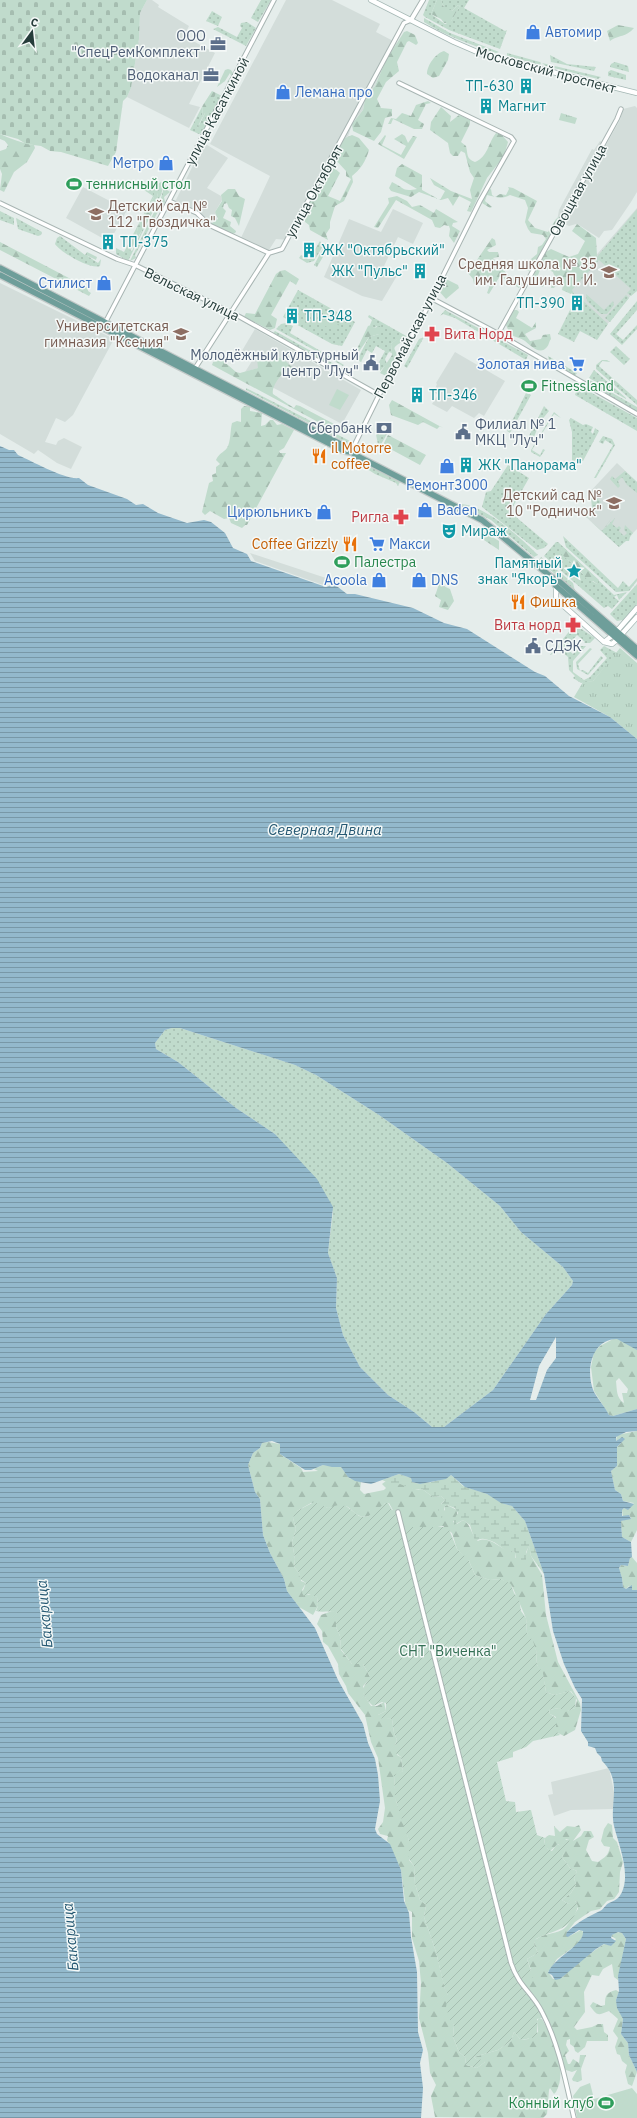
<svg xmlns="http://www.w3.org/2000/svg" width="637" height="2118" viewBox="0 0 637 2118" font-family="'IBM Plex Sans',sans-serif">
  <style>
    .built { fill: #d3ddda }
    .grass { fill: url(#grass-dots); fill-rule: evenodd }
    .forest { fill: url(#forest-firs); fill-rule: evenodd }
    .wetland { fill: url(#wetland-marsh) }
    .cemetery { fill: url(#cemetery-stones) }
    .park { fill: url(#park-tufts) }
    .garden { fill: url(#garden-furrows) }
    .pitch { fill: #c0dbcc }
    .water { fill: url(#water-rules); fill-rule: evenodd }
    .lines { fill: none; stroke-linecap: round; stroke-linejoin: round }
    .minor-casing { stroke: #a8b5b3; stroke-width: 5.5 }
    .tertiary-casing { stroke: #a8b5b3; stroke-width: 6 }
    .secondary-casing { stroke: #a4b7b4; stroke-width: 6 }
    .primary-casing { stroke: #c2c9c8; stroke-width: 8 }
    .minor { stroke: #fff; stroke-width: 3.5 }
    .tertiary { stroke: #fff; stroke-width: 4 }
    .secondary { stroke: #fff; stroke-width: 4.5 }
    .primary { stroke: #6e9e9a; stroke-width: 5.5 }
    .labels { text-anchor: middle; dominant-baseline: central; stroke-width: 3; stroke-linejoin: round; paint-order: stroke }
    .shop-label { font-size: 14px; fill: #366cbe; stroke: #f5f9f8; text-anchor: start }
    .service-label { font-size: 14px; fill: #4e5e75; stroke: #f5f9f8; text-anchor: end }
    .street-label { font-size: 14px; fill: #263d3b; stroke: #f5f9f8 }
    .culture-label { font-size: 14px; fill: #0d838f; stroke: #f5f9f8; text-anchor: start }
    .leisure-label { font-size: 14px; fill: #27864d; stroke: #f5f9f8; text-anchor: start }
    .education-label { font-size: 14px; fill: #785e54; stroke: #f5f9f8; text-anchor: end }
    .health-label { font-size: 14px; fill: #be3a42; stroke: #f5f9f8; text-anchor: end }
    .food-label { font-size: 14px; fill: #c56008; stroke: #f5f9f8; text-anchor: start }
    .park-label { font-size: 14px; fill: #347055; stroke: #f5f9f8 }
    .water-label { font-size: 15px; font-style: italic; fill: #265973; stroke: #f5f9f8 }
  </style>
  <defs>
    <pattern id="grass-dots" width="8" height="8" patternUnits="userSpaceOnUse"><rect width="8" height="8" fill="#c0dbcc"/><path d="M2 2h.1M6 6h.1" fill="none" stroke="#a5bdb0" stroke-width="1.8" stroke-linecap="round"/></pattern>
    <pattern id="forest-firs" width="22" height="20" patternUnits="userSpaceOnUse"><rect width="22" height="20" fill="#c0dbcc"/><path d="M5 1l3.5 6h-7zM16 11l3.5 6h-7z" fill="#a5bdb0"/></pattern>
    <pattern id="wetland-marsh" width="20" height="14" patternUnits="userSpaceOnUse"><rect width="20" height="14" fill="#c0dbcc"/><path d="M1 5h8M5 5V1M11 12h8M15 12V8" fill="none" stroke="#a5bdb0"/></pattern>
    <pattern id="cemetery-stones" width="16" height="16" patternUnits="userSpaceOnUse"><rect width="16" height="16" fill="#c0dbcc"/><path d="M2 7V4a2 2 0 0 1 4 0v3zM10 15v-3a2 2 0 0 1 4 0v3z" fill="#a5bdb0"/></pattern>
    <pattern id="park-tufts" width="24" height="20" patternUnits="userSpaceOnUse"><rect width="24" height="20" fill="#c0dbcc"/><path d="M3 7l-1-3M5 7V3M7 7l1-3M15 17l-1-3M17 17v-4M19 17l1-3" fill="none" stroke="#a5bdb0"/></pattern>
    <pattern id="garden-furrows" width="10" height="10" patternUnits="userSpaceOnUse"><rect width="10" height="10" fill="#c0dbcc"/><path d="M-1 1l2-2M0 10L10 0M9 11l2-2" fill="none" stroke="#a5bdb0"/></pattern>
    <pattern id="water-rules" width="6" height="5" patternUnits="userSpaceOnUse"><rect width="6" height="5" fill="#93b9cc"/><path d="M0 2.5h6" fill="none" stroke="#7898a7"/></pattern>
  </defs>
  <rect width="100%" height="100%" fill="#e5edeb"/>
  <path class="built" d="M147,0H152L159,5L158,7L189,26L184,36L215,53L189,104L200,107L189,128L127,97L131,88L139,39L140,13Z
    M286,0H332L380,24L376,32L397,43L386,60L373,90L365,100L363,110L353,122L348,136L341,144L323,174L322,181L288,240L276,239L267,253L240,240L270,176L210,144Z
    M635,106L637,108V192L631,202L612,230L604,231L599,238L579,225L576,224L569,226L557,221L559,210L592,149L594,150L600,141L606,145L620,120L623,109Z
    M204,143L228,158L207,188L221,196L222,200L215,212L217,220L209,224L197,212L175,202Z
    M83,187L127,210L111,239L106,236L104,239L66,218Z
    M637,208V288L605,327L567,289Z
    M393,209L423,223L413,244L398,237L384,266L398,274L382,301L362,296L324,277L349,219L381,232Z
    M0,283L114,339L73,415L65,422L56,418L45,442L56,445L58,441L64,438L82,447L71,469L57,463L38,450L34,454L0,434Z
    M255,329L361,390L342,424L270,386L283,359L267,354L259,359L258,368L245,372L252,361L240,354Z
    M455,352L505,381L484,416L479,413L474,418L452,406L447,412L432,404L438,395L434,392L437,384L436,383Z
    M617,463L637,482V529L619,547L585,516L592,508V499L587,495Z
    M250,553L329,579L326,586L255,561Z
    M609,1768L615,1797L613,1809L571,1810L554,1816L548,1795L553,1794L551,1782Z"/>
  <path class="grass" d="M261,0H271L258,22L251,18Z
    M429,0H437L431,14L445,24L451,21L460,6L458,5L452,11C445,9 443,7 441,0H469L464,8L505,31L507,30L500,49L449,30L425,17L423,15Z
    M212,11L222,17L218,26L206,21Z
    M424,18L450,33L499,52L496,53C471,45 446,36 424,22Z
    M247,22L256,28L246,46L213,29L218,27L237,37L242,28L240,26L241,23Z
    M507,53L540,62L541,63L540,65L507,56Z
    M550,55L567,64L596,67L594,71L551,62Z
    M615,62L628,66L629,72L610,67L611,64Z
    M542,63L601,77L598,79L546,66Z
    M611,70L626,75V80L608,76V72Z
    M216,93L222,96L202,133L199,134L190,130L203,105L202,117L197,129L205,113H208Z
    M154,181L158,184L161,182L164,184L161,195L128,261L116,254V248L124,252L153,196L144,190L150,188ZM154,193H157L158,197L132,251L128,249C130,243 132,240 136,237L138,226L154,197Z
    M165,184L166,189L170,192L164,197L165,202L163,206H161L135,255L136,258L130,261L161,198Z
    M637,209V291L631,296L627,293L631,289L599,260L572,290L575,296L567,289L594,257L596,258Z
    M0,211L14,218V225L0,220Z
    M16,218L42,232L41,235L38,236L18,229Z
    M60,236L85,255L87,252L97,257L96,260L86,255L98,263L101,259L100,266C91,270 60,252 55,244L57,238Z
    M320,241L323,246L314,261L307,263L299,258L301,255L309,259Z
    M298,290L355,322L342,346L332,344L283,317Z
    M586,294L604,310L613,301L614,305L607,314H601L587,301Z
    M626,295L629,298L610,322L605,318Z
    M579,297L608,324L597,340L580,331L574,342L558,334L573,304L576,306L581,302L577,298Z
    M637,301V310L616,334L623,340L637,325V329L622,345L610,334Z
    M445,310L528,355L526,360L455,318L443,314L440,316Z
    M369,315L408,337L405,342L404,339H397L391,344L392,353L389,352L385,359L387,364L379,372L376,371L380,366L378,364L385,351L376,346L372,353L367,350L361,362L357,360L369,337L379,334L377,326L374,328L370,325L372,320L368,317Z
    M286,323L293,326L290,333L344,365L343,366L276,329L281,324Z
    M275,331L345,370L341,371L273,333Z
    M424,337L407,368L404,366L419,339Z
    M616,346L630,359L624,365L610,352Z
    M548,356L577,373L575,376L549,361Z
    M602,360H607L610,362L602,361L599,366L637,400V405L596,369V365Z
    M594,370L626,398V399L589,378Z
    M588,379L637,407V412L587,385Z
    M577,387H581L637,418V431L575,395Z
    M246,388L350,441L347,443L246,390Z
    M526,393L531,395L510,433L507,431Z
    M544,406L549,411L540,422L532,442H526Z
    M554,412L561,418L554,414L532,450L540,455L543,449L545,450L540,457L531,452V450Z
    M571,418L583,425L586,424L593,427L591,432L593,434L595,428L599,431L583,461L575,460L572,467V432L569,420Z
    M375,429H380L387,434L380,446L378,445Z
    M603,436L612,439L615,445L596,478H594L613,445L605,440L603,444L599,442Z
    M357,460L400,482L398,486L396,483L375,474L356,462Z
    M508,465L529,478L510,512L548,544L544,548L537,550L482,507L486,492L491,491Z
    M625,471L637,482V493L627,485L622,477L618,481L620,486L618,488L610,479L612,476L615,479Z
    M593,495L601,502L587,518L585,516L592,508L591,498Z
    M460,504C484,504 522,539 538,555L534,557L491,520Z
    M613,516L604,529L615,518L612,524L617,528L619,526L621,528L619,531L624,536L627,533L624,530L625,525L633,533L630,537L629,541H626L619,547L588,519L602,531Z
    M563,536L618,588L623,581L629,587L637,578V581L629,591L616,592L566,547Z
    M556,542H558L614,595L627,592L619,600L617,595L614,597L619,601L612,609L608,606L604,608L544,556ZM562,549H564L598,580L597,584L587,578L561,553Z
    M541,557L573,583L575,591L542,563L539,560Z
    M637,584V604L623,620L617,621L610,614Z
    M576,623L577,626L595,638L590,643H584L585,642L577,635L566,648L573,654L581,646H586L573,661V672L584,680L590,677L607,658L600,650L604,646L617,653L593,681L581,683L573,678L575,676L569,670L568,657L561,651L550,655Z
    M590,648L592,649L578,664L580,671L583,670L588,673L601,656L603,658L588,675L577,669L576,662Z
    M172,1028H180L295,1065L316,1075L379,1115L447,1163L500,1206L521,1232L563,1267L573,1281L572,1285L546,1314L493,1390L444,1427H432L414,1412L388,1395L360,1367L343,1335L336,1308L337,1278L328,1253L333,1212L275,1134L236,1108L178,1062L156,1049L155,1043L165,1030Z"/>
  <path class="forest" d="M437,0H441L443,6L452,11L458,5L460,6L450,23H444L441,19L431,14Z
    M618,25L634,28C625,38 620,34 610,41L607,31Z
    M407,31L415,35L418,43L416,45L409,41L407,42L397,62L399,71L386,82L377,99L381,108L392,109V116L385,118L381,132L374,141L353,131L352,124L363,110L365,100L375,86L386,60L404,32Z
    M444,51L449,54L448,60L439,76L433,78L427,74C427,65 436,53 444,51Z
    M228,69L231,70L233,73L229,83L227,82L231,76L230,73L225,81L217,87L225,70Z
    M212,91L216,93C213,100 212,106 209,113H205L196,129L202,117L203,105Z
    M428,101L431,103L426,104L418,120L424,124L422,129H414L393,119L391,124H388L391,118L396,119L402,113L411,116L416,105Z
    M441,107L451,116L450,122L459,115L470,120V124L461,142L466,146C468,154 466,159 475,162C488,157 488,143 496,133L501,134L508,142L504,156L487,178L471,212L467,211L471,202L459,196L453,206L448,198L441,200L419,192L411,197L391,191L389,188L392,182C405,188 402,192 417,189L395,176L397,168L402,164L422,175V190L440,200L445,191L434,185L430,178L451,191L472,199L470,190L474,178L470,172L465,153L461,151L458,156H453L450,153L448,143L430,130L431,122Z
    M0,134C8,138 26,144 34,145L35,148L27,162L14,172L4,192L0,190L2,174L0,169V151L6,149L8,145L5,141L0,139Z
    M402,134L405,136L408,143L413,136L417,137L404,159L378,144L385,135L386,136L382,145L401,155L406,146L394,139Z
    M352,135L359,138L369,150C366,161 360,170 352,176L353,182L344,201L335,206L330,222V228L326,234L328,240L310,230L309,225L300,218L317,189L318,183L322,181L323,174L331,165L340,173L328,196L340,201L351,179L346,176V171L334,158L343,139Z
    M508,187L513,188L537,201L528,220L535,228L548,232L556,219L562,215L542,249L544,253L551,249L569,257L578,254L585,241L572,231L577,224L596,238L597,256L572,285L571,294L562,290L564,280L562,278L554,288H551L554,275L553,272L543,267L540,270L537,278L546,284L542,287L531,282L532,272L525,270V264L537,254L538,247L542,245L546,239L543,235L531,233L528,229L525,222L528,208L525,200L510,195C501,200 497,197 487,195L485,201L492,207L490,208L482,203L486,191L491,189L492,195L495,197L500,194L506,195L509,189Z
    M228,189H235L239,196L245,199L239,226L235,218L231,216L232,210L229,208L227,203L224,204L223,208L226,211L223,218L231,222L230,226L236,231L235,233L232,234L211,224L218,219L215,212L222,201L221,195Z
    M154,193H157L158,197L152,213L130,251L128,250C130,243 131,240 136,237L138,226L154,197Z
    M397,196L407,201L412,207L420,205L434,213L436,209L458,222L453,223L452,226L460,231L454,243L449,236L450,229L449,226L444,225L440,228L435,227L432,220L396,200L378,228L374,227L389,203L388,198Z
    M492,238L495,240L496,245L487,250L489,252H498L499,257L493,258L508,275L522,283L519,288L500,276L489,294L487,293L491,282L481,277L477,285L474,284L473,279L468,273Z
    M0,242L88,288V291L91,293L89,296L0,250Z
    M285,270L299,279L296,285L290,281L271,315L277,319L275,328L270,330L244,317L246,313L255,314L276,274L280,271Z
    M446,279L458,285L459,288L446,299L438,290L441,281Z
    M513,310H517L519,312L516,318L532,328L536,322V328L525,334L530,341L541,339L543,335L550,334L551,339C549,341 549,345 547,347C540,356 530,345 525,341C521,338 514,337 510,334L506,325Z
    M371,325L374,328L380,326L381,330L379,334L369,337L358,353L356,351L368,326Z
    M399,337H403V341C387,351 399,347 396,359C394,365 389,370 386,376L380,373L392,355L391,344Z
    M267,354L283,359L293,368L290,372H285C280,375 271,388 273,394L294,408L296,405L300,406L336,425L342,426L346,424V433L320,423L212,365L213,362L221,359L236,372L240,373L258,368L257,359Z
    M392,400L443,428L440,426L437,429L423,422L418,425L391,415L389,405Z
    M244,406L250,407V411L262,413L261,426L265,425L270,420H273L277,425L282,424L294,430L284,448L279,451L280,453H286L247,525H245L242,528L231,523L229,518L224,519L210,511L205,515L202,512L209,483L213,481L212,475L216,473V467L220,464L216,460C219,453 223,453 227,448C231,441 230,431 232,423L237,421L241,422V409Z
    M388,435L426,455L420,465L383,445Z
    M478,528L499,541V550L484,540L481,534L476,533L475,529Z
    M564,548L599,580L597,584L593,581H588L579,569L560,553L562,549Z
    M439,584L450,589L454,601L448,610L439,607L441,600L435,596Z
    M615,1338L624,1341L637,1350V1409L613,1416L609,1415L594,1391L591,1367L594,1352L600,1346ZM619,1378L628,1389L627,1393H622L624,1403C616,1398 617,1389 616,1381Z
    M637,1431V1530L631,1542L622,1537L621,1521L631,1518L629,1515L623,1517L622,1510L624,1508L628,1509L634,1503L623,1501L621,1494L615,1490L611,1471L617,1466V1447L622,1442V1437L616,1441L617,1435Z
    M268,1442L280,1444V1454L301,1468L303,1472L318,1471L314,1469L323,1465L341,1467L349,1478L361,1482L360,1490L364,1494L384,1490L386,1488L382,1484L386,1481C392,1484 395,1483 401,1484C409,1485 413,1491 422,1489L433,1497L441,1496L445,1500L441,1504L445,1511V1506L447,1505L457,1510V1516L453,1522L457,1524L463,1520C472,1525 471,1536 478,1541C489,1535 500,1549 511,1552L513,1551L515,1552V1558L526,1554L529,1545L531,1556L542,1575L546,1615L558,1662L580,1703L581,1710L575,1730L564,1736L556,1732V1717L550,1714L549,1710L559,1708L567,1711L575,1708L577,1700L571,1691L554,1695L546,1692L543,1675L537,1665L536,1650L527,1633L526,1618L512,1586L501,1579L490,1580L475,1575L469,1561L457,1549L452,1533L443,1526L432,1528L402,1527L389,1503H385C379,1509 369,1520 360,1516C354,1514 351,1508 346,1506L328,1508L311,1503L297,1511L293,1518L296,1529L292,1542L295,1559L294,1567L299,1573L301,1581L306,1583L302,1590L307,1595L312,1594L317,1597L318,1606L313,1615L299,1607L287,1591L284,1579L270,1553L263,1535L260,1499L255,1492L248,1465L253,1453L260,1448L262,1443Z
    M632,1557L637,1563V1590H632L629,1586L626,1589L623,1587L622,1578L619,1569L621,1565L628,1566L630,1558Z
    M332,1611L336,1612L338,1615L336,1627L340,1636L341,1650L352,1664H363L370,1677V1679L363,1686L364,1695L371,1706H377L384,1702L386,1711L378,1715L380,1717L392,1719L394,1733L397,1740L395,1745L397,1755L401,1757L403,1771L394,1777L396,1802L402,1815L409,1841V1860L414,1866L415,1884L420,1900L426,1905L424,1917L436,1952L445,1989L448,1995L450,2018L454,2025L453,2037L459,2052L465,2057L466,2065L477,2068L485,2062L476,2059L474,2057L498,2050L511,2041L514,2032L521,2040L528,2039L538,2032L537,2021L539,2018L542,2019C553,2038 568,2071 556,2092L554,2094L550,2088L549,2090L547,2114L543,2118L435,2117L431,2096L436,2085L430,2073L428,2053L419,2018L421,1983L419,1961L412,1938V1912L406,1909L401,1870L387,1840L388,1836L380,1834L378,1829L383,1822L385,1808L378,1758L371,1742L365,1715L348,1693L346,1686L339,1674L338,1664L328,1646L323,1642L322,1631L317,1624L321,1615Z
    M608,1823L612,1825L613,1838L617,1842L623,1862L620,1872L619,1892L614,1899L607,1901L600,1909L591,1911L575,1922L567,1932L568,1937L581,1930L584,1933L579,1943L557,1959L548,1972L553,1979L563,1977C564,1974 600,1945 605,1944C606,1944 609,1945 611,1946L616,1939L611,1936L616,1932L622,1933L626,1939L618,1980L614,1977L612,1964L603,1969L599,1976L592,1975L584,1992L585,2012L574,2027L577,2030L592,2027L598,2024H603L604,2032L608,2035V2041H587L585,2047L578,2053L575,2051L574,2047L570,2044V2039L567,2040L566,2045L569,2051L565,2055L568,2064H570L573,2059L579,2063L580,2055H586L581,2069L582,2080L578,2082L573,2081L572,2079L577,2070L572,2072L563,2069C557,2044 550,2022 537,2000C534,1993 528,1990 523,1983L531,1970L527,1959L538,1953L534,1944L535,1940C546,1932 552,1935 562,1930C569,1926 573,1915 578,1909L576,1901L568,1904L562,1900L571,1893L576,1885L574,1878L577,1871L570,1868L562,1857L569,1839H566L561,1847L558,1844L550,1851L544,1845L545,1838L549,1835L555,1836L554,1826L560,1832L567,1826L575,1827L579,1825L581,1830L573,1841L581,1836L584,1831H591L594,1837L589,1840L586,1850L592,1861L598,1862C605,1857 608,1856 610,1847L604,1846L601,1841L604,1829Z
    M616,1990L619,1992L616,2000L623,2019L621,2034L628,2043L629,2055L637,2072L632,2086L628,2084L625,2072L627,2065L622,2061L620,2055L617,2054L615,2047L618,2038L613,2031L618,2019L609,2011C598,2015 598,2017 590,2006L593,2002L601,2006L605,2005C605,1995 606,1993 616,1990Z"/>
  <path class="wetland" d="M399,1474L411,1478L412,1482C419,1486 445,1480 451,1475L463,1486L487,1494L505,1504L512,1506L525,1521L544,1574L531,1556L529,1546L526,1552V1567H521L516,1560L515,1552L513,1551L509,1554C503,1548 494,1540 484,1539C481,1538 478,1540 475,1541L470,1525L463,1520L454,1525V1519L458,1513L455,1508L447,1505L445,1506L442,1518L439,1517L438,1508L445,1500L441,1496L433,1497L422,1489H413L400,1484L396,1486L382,1480Z"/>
  <path class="cemetery" d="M0,0H147L140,13L139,39L131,88L127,97L123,101L116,152L108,166L61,152L50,151L41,146L26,144L18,139L0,134Z"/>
  <path class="park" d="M561,113L577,118L575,124L559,120Z
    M326,243L330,245L317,267L314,265Z
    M323,315L339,324L335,331L319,323Z
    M620,648L637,663V739L610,717L574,697L583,682L593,681Z"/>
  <path class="garden" d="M314,1502L328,1508L338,1505L346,1506L359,1516L364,1517L369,1516L385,1503H388L392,1510L399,1511L402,1527H448L457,1549L468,1559L475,1575L490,1580L501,1579L511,1584L514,1593L519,1599L521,1611L526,1618L527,1633L533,1641L536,1650L537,1665L543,1673L546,1692L554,1695L570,1691L576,1698L575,1708L565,1712L559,1708L549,1710L550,1714L556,1718V1731L560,1735L533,1741L526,1747L513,1752V1757L497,1762L506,1801L515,1802L516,1812L531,1810L537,1835L545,1838L544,1843L548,1849L552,1851L557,1844L561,1846L565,1840L570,1839L562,1857L570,1868L577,1871L574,1878L576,1885L571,1893L562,1900L568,1904L575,1900L578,1906C571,1932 554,1929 536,1939L534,1944L538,1953L527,1959L533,1977L523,1983L536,1998L545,2017L537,2019V2037L521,2040L514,2032L511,2041L498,2050L474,2057L476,2059L483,2060L485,2062L477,2068L466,2065L465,2057L459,2052L453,2037L454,2025L450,2020L446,2007L448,1995L445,1990L436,1952L424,1917L426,1905L420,1900L415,1884L414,1866L409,1859V1841L395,1798L394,1775L403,1771L401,1757L393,1751L397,1740L394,1733L392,1719L376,1718L378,1715L386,1711V1703L382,1702L373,1706L366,1699L362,1690L370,1677L363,1664H352L341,1649L340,1636L336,1627L337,1613C331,1610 323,1613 316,1611L318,1606L317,1597L309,1594L304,1596L302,1593L306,1583L300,1579L299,1573L294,1567L295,1559L292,1542L296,1529L293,1518L295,1512Z"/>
  <path class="pitch" d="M337,389L349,395L340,410L329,405Z
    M590,2083L594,2099L632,2088L637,2094V2118H577L573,2096L580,2087Z"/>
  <path class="water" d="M0,446L9,450H14L18,455C32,461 65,480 79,478L88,485L127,499L136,505L143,504L158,513L187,523L204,520L211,522L225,533L233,548L247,554L251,561L326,587L334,584L347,594H355L413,608L444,623L467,629L535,672L545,676L569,696L610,717L637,739V1350L617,1339C591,1339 585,1372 594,1392C598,1399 605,1407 609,1415L613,1416L637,1409V1431L626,1432L616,1437V1441L622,1437L625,1439L617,1447V1466L611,1471L615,1490L621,1494L623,1501L634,1504L628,1510L624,1508L622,1510V1516L629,1515L631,1519L621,1521L622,1537L631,1542L632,1557L630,1558L628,1566L621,1565L619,1568L622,1578L623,1587L626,1589L632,1585V1590H637V2072L629,2055L628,2043L621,2034L623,2019L617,2008L616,2000L619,1991L618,1976L626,1939L622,1933L618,1932L612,1935L611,1938L616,1941L611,1946L604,1944L596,1949L560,1979L555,1980L552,1975L548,1973C554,1957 585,1945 583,1931L579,1930L568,1937L566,1936L567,1932C576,1923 589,1916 600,1911C604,1909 605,1905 609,1903C613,1901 616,1900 619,1897C633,1878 619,1846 614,1826C609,1803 623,1781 602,1761L601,1757L597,1753L595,1748L588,1746V1742L581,1731L582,1699L575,1688L564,1664L553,1631L544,1574L525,1521L512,1506L501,1503L487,1494L465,1487L451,1475L446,1479L420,1484L412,1482L411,1478L399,1474L371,1484L355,1481L348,1477L341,1467H332L323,1465L311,1470H305L280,1454V1444L272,1441L262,1443L260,1448L253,1453L248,1465L255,1492L260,1499L263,1535L270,1553L284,1579L287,1591L315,1628L338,1680L363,1724L368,1743L375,1759L378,1775L380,1801L375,1829L377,1834L390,1844L401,1870L404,1901L409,1913L411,1937L417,1972L418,2032L423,2050L420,2063L423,2088L421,2118H0ZM172,1028H180L295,1065L316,1075L379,1115L447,1163L500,1206L521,1232L563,1267L573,1281L572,1285L546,1314L493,1390L444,1427H432L414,1412L388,1395L360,1367L343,1335L336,1308L337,1278L328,1253L333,1207L317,1179L275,1134L236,1108L178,1062L156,1049L155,1043L165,1030ZM556,1337V1358L547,1370L536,1400H530L539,1366Z"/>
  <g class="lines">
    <defs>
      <path id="minor" d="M169,201L197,213L209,225L269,253
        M0,203L117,259L135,265L240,317L379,395
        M431,298L495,332L637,414
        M105,323L274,0
        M498,334L617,119L621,109
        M194,370L269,253L282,249L404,23L411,20
        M351,452L379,395L420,322L480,201L514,141L511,137L399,83
        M398,1512L511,1963C519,1987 532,1992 542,2012C559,2044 566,2083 574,2118"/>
      <path id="tertiary" d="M411,20L423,0"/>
      <path id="secondary" d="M371,0L454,42L484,55L637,93
        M556,586V599L604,642L612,644L618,639
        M617,631L637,608
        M621,635L637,617
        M604,642L613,635"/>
      <path id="primary" d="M0,268L346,447L357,456L482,520L550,576L560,582L637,649
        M0,275L344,451L351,452
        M551,578L556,586L637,656"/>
    </defs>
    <use href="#minor" class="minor-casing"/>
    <use href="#tertiary" class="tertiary-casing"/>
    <use href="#secondary" class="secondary-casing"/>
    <use href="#primary" class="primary-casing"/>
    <use href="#minor" class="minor"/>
    <use href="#tertiary" class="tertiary"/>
    <use href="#secondary" class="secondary"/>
    <use href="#primary" class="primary"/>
  </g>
  <defs>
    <symbol id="shop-bare" viewBox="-9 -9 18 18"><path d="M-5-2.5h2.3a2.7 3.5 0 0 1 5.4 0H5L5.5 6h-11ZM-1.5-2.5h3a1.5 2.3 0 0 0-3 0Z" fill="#3f7fe0" stroke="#f5f9f8" stroke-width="2.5" paint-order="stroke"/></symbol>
    <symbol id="office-bare" viewBox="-9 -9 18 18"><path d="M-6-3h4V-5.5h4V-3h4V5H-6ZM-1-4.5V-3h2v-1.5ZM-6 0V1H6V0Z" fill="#5c6f8a" stroke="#f5f9f8" stroke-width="2.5" paint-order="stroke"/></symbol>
    <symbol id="building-bare" viewBox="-9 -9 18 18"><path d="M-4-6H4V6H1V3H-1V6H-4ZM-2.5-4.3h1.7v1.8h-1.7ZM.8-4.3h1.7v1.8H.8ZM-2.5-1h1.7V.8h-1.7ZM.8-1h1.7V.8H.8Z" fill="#0f9aa8" stroke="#f5f9f8" stroke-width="2.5" paint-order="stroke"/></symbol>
    <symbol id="stadium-bare" viewBox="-9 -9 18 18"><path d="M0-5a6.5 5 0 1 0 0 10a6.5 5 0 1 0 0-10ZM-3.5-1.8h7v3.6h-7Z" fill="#2e9e5b" stroke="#f5f9f8" stroke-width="2.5" paint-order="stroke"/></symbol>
    <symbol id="school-bare" viewBox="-9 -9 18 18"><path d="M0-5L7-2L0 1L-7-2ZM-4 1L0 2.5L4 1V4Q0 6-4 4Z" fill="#8d6e63" stroke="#f5f9f8" stroke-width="2.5" paint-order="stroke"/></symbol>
    <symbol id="pharmacy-bare" viewBox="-9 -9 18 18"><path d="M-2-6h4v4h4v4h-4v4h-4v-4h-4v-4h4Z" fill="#e0444e" stroke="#f5f9f8" stroke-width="2.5" paint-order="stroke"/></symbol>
    <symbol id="civic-bare" viewBox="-9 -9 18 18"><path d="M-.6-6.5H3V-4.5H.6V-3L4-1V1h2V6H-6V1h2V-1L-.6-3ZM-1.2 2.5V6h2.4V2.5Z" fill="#5c6f8a" stroke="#f5f9f8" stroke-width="2.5" paint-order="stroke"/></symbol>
    <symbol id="supermarket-bare" viewBox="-9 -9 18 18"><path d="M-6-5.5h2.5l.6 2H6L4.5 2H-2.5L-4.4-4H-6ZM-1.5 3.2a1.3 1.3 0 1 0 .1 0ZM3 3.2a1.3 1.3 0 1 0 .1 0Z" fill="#3f7fe0" stroke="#f5f9f8" stroke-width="2.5" paint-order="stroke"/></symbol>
    <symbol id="bank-bare" viewBox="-9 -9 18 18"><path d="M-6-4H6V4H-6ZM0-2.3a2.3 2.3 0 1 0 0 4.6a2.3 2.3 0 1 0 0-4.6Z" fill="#5c6f8a" stroke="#f5f9f8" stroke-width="2.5" paint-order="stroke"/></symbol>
    <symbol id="restaurant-bare" viewBox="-9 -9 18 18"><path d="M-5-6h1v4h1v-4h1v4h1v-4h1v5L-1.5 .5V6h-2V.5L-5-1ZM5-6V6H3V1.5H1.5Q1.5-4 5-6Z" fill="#e8710a" stroke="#f5f9f8" stroke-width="2.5" paint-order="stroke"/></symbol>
    <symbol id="theatre-bare" viewBox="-9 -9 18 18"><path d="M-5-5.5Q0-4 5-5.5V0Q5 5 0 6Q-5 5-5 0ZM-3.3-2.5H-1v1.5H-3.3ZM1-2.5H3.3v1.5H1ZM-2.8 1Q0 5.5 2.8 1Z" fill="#0f9aa8" stroke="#f5f9f8" stroke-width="2.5" paint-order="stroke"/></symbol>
    <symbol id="sight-bare" viewBox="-9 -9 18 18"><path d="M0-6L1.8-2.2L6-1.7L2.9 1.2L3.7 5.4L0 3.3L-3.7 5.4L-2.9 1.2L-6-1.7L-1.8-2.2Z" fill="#0f9aa8" stroke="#f5f9f8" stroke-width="2.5" paint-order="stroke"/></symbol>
  </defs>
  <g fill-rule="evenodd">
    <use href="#shop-bare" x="522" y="21" width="22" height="22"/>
    <use href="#office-bare" x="207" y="33" width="22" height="22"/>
    <use href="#office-bare" x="200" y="64" width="22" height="22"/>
    <use href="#building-bare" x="515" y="75" width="22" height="22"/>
    <use href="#shop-bare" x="272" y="81" width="22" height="22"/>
    <use href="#building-bare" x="475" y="95" width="22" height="22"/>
    <use href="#shop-bare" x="155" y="152" width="22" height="22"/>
    <use href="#stadium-bare" x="63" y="173" width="22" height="22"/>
    <use href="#school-bare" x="85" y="203" width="22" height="22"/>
    <use href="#building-bare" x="97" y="231" width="22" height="22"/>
    <use href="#building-bare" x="298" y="239" width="22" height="22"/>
    <use href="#building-bare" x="409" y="260" width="22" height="22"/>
    <use href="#school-bare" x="598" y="261" width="22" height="22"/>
    <use href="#shop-bare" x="93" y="272" width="22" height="22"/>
    <use href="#building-bare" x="566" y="292" width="22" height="22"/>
    <use href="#building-bare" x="281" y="305" width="22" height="22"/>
    <use href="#school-bare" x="170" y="323" width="22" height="22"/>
    <use href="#pharmacy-bare" x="421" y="323" width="22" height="22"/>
    <use href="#civic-bare" x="360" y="352" width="22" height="22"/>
    <use href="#supermarket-bare" x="566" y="353" width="22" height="22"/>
    <use href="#stadium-bare" x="518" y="375" width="22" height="22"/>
    <use href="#building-bare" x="406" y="384" width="22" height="22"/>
    <use href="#bank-bare" x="373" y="417" width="22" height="22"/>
    <use href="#civic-bare" x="452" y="421" width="22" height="22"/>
    <use href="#restaurant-bare" x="308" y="445" width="22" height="22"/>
    <use href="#building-bare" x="455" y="454" width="22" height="22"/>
    <use href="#shop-bare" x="436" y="455" width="22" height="22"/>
    <use href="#school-bare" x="603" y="492" width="22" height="22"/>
    <use href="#shop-bare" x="414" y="499" width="22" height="22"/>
    <use href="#shop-bare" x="313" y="501" width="22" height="22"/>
    <use href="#pharmacy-bare" x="390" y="506" width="22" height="22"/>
    <use href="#theatre-bare" x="438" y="520" width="22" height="22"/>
    <use href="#restaurant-bare" x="339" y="533" width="22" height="22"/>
    <use href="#supermarket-bare" x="366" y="533" width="22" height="22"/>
    <use href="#stadium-bare" x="331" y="551" width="22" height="22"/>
    <use href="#sight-bare" x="563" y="560" width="22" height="22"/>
    <use href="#shop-bare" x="368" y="569" width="22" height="22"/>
    <use href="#shop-bare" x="408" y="569" width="22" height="22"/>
    <use href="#restaurant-bare" x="507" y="591" width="22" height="22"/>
    <use href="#pharmacy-bare" x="562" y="614" width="22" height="22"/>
    <use href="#civic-bare" x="522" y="635" width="22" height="22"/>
    <use href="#stadium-bare" x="595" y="2092" width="22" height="22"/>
  </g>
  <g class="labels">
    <g class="shop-label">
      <text x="545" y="32">Автомир</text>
      <text x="295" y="92">Лемана про</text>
      <text x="154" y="163" text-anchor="end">Метро</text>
      <text x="92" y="283" text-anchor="end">Стилист</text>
      <text x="565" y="364" text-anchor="end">Золотая нива</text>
      <text x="447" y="485" text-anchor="middle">Ремонт3000</text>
      <text x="437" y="510">Baden</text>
      <text x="312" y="512" text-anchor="end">Цирюльникъ</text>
      <text x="389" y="544">Макси</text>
      <text x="367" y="580" text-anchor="end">Acoola</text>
      <text x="431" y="580">DNS</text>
    </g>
    <g class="service-label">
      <text x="206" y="36">ООО<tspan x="206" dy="16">"СпецРемКомплект"</tspan></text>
      <text x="199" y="75">Водоканал</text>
      <text x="359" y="355">Молодёжный культурный<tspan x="359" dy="16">центр "Луч"</tspan></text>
      <text x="475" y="424" text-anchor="start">Филиал № 1<tspan x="475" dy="16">МКЦ "Луч"</tspan></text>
      <text x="372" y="428">Сбербанк</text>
      <text x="545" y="646" text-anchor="start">СДЭК</text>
    </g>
    <g class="street-label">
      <text transform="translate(546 70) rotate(15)">Московский проспект</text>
      <text transform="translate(217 111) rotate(-62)">улица Касаткиной</text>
      <text transform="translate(578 190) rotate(-61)">Овощная улица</text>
      <text transform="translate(314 191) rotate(-61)">улица Октябрят</text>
      <text transform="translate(192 294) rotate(26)">Вельская улица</text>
      <text transform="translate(410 336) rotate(-62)">Первомайская улица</text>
    </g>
    <g class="culture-label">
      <text x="514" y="86" text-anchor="end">ТП-630</text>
      <text x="498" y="106">Магнит</text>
      <text x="120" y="242">ТП-375</text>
      <text x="321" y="250">ЖК "Октябрьский"</text>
      <text x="408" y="271" text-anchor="end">ЖК "Пульс"</text>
      <text x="565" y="303" text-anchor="end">ТП-390</text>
      <text x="304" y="316">ТП-348</text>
      <text x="429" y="395">ТП-346</text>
      <text x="478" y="465">ЖК "Панорама"</text>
      <text x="461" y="531">Мираж</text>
      <text x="562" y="563" text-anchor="end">Памятный<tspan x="562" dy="16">знак "Якорь"</tspan></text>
    </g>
    <g class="leisure-label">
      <text x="86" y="184">теннисный стол</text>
      <text x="541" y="386">Fitnessland</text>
      <text x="354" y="562">Палестра</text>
      <text x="594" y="2103" text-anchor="end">Конный клуб</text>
    </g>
    <g class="education-label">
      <text x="108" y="206" text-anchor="start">Детский сад №<tspan x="108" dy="16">112 "Гвоздичка"</tspan></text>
      <text x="597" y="264">Средняя школа № 35<tspan x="597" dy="16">им. Галушина П. И.</tspan></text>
      <text x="169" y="326">Университетская<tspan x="169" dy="16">гимназия "Ксения"</tspan></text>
      <text x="602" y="495">Детский сад №<tspan x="602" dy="16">10 "Родничок"</tspan></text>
    </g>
    <g class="health-label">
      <text x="444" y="334" text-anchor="start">Вита Норд</text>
      <text x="389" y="517">Ригла</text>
      <text x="561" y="625">Вита норд</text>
    </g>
    <g class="food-label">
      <text x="331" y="448">il Motorre<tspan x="331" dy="16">coffee</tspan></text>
      <text x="338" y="544" text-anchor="end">Coffee Grizzly</text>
      <text x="530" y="602">Фишка</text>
    </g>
    <g class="park-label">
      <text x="448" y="1651">СНТ "Виченка"</text>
    </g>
    <g class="water-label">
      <text x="325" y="829">Северная Двина</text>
      <text transform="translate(44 1614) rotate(-95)">Бакарица</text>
      <text transform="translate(70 1937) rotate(-95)">Бакарица</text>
    </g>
  </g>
  <g transform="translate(32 32) rotate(15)" stroke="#f5f9f8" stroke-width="3" paint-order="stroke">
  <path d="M0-3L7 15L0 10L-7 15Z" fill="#263d3b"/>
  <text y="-6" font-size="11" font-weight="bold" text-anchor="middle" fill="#263d3b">С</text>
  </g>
</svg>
